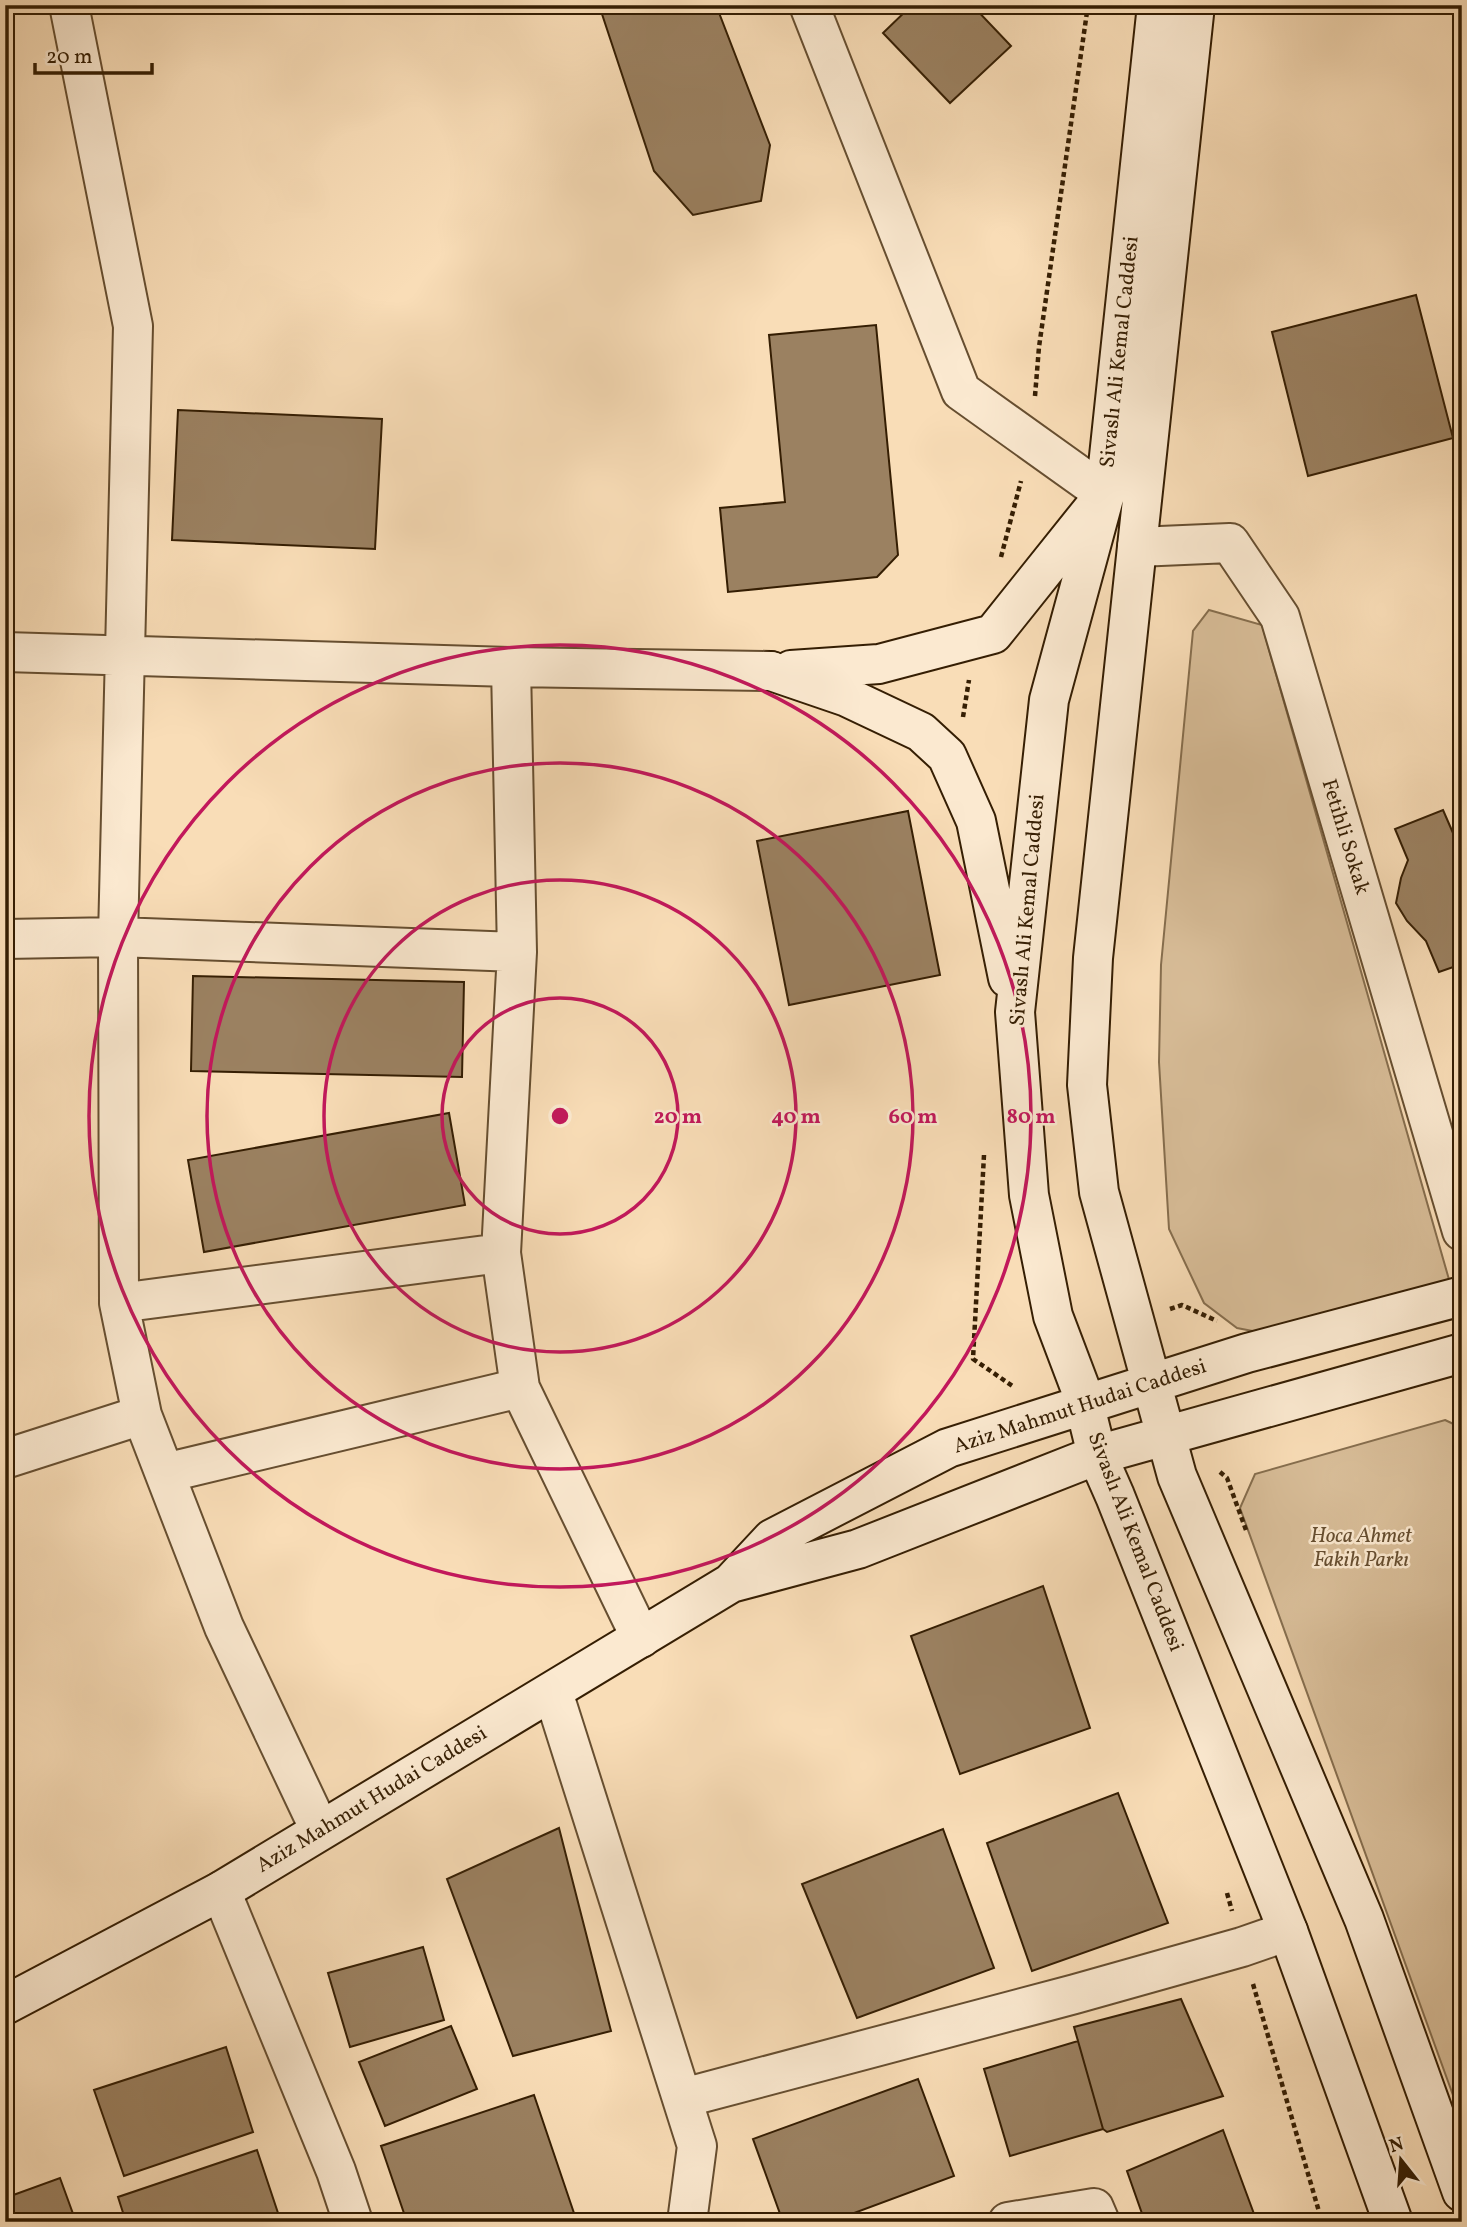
<svg xmlns="http://www.w3.org/2000/svg" width="1467" height="2227" viewBox="0 0 1467 2227" font-family="Vollkorn,serif">
  <style>
    .green { fill: #d8bd98; stroke: #866e4e; stroke-width: 2 }
    .building { fill: #9b8161; stroke: #351e03; stroke-width: 2 }
    .lines { fill: none; stroke-linecap: round; stroke-linejoin: round }
    .street-casing { stroke: #664e30; stroke-width: 42 }
    .secondary-casing { stroke: #351e03; stroke-width: 42 }
    .path { stroke: #351e03; stroke-width: 4.5; stroke-dasharray: 5 3.5; stroke-linecap: butt }
    .street { stroke: #fbe9d0; stroke-width: 38 }
    .secondary { stroke: #fbe9d0; stroke-width: 38 }
    .ring { fill: none; stroke: #c2185b; stroke-width: 3.5 }
    .labels { text-anchor: middle; dominant-baseline: central; stroke-width: 5; stroke-linejoin: round; paint-order: stroke }
    .street-label { font-size: 21px; fill: #351e03; stroke: #fbe9d0 }
    .park-label { font-size: 21px; font-style: italic; fill: #664e30; stroke: #fbe9d0 }
    .centre { fill: #c2185b; stroke: #fbe9d0; stroke-width: 3.5 }
    .ring-label { font-size: 21px; text-anchor: middle; font-weight: bold; fill: #c2185b; stroke: #fbe9d0; stroke-width: 5; stroke-linejoin: round; paint-order: stroke }
  </style>
  <rect width="100%" height="100%" fill="#f9ddb7"/>
  <filter id="stains"><feTurbulence type="fractalNoise" baseFrequency=".00286" numOctaves="4"/><feColorMatrix values="0 0 0 0 .2 0 0 0 0 .09 0 0 0 0 .02 0 0 0 .5 -.17"/></filter>
  <radialGradient id="worn" r=".72"><stop offset=".6" stop-color="#630" stop-opacity="0"/><stop offset="1" stop-color="#630" stop-opacity=".3"/></radialGradient>
  <path class="green" d="M1209,610L1262,625L1454,1297L1289,1338L1237,1328L1204,1303L1169,1229L1159,1062L1161,965L1193,631Z
    M1445,1420L1462,1428V2120L1240,1508L1255,1474Z"/>
  <path class="building" d="M599,5H716L770,145L761,201L693,215L654,171Z
    M912,5H972L1011,46L950,103L883,33Z
    M1416,295L1453,438L1308,476L1272,332Z
    M876,325L898,555L877,577L728,592L720,508L785,502L769,335Z
    M178,410L382,419L375,549L172,540Z
    M1443,810L1453,833L1462,831V964L1439,972L1426,941L1407,921L1396,903L1401,878L1408,860L1395,829Z
    M908,811L940,975L789,1005L757,841Z
    M193,976L464,982L462,1077L191,1071Z
    M449,1113L465,1205L204,1252L188,1160Z
    M1043,1586L1090,1728L960,1774L911,1636Z
    M1118,1793L1168,1923L1032,1971L987,1843Z
    M559,1828L611,2031L513,2056L447,1879Z
    M943,1829L994,1968L857,2018L802,1884Z
    M423,1947L444,2020L350,2047L328,1973Z
    M1181,1999L1223,2096L1107,2132L1103,2129L1074,2027Z
    M451,2026L477,2089L385,2126L359,2062Z
    M1078,2041L1103,2129L1010,2156L984,2069Z
    M226,2047L253,2132L124,2176L94,2090Z
    M918,2079L954,2176L830,2222H783L753,2139Z
    M534,2095L577,2222H407L381,2146Z
    M1223,2130L1257,2222H1145L1127,2171Z
    M257,2150L281,2222H126L118,2197Z
    M60,2178L76,2222H5V2198Z"/>
  <g class="lines">
    <defs>
      <path id="street" d="M69,5L133,326L118,937L119,1303L142,1415L224,1627L320,1830
        M809,5L961,391L1105,494
        M1137,547L1230,543L1280,617L1462,1231
        M5,652L511,667L771,671
        M511,667L517,952L501,1253L520,1388L641,1638
        M5,939L118,937L517,952
        M119,1303L501,1253
        M5,1459L142,1415
        M165,1473L520,1388
        M553,1692L697,2146L687,2222
        M221,1891L336,2171L353,2222
        M683,2098L1075,1994L1242,1947L1288,1931
        M1008,2222L1094,2208L1100,2222"/>
      <path id="secondary" d="M1157,5L1105,494L1049,700L1015,1012L1029,1195L1053,1316L1081,1390L1097,1455L1115,1496L1288,1931L1393,2222
        M1195,5L1093,958L1087,1085L1099,1192L1177,1476L1364,1919L1462,2192
        M791,670L879,664L993,634L1093,509
        M771,671L847,697L921,732L947,756L976,821L1008,978
        M731,1583L772,1539L948,1448L1247,1353L1462,1296
        M5,2005L221,1891L731,1583L858,1549L1097,1455L1462,1353"/>
    </defs>
    <use href="#street" class="street-casing"/>
    <use href="#secondary" class="secondary-casing"/>
    <path class="path" d="M1035,396L1039,347L1088,5
      M1001,557L1021,481
      M963,717L969,680
      M984,1155L973,1359L1014,1387
      M1170,1309L1182,1305L1217,1321
      M1220,1472L1227,1478L1246,1530
      M1227,1893L1232,1911
      M1253,1984L1322,2222"/>
    <use href="#street" class="street"/>
    <use href="#secondary" class="secondary"/>
  </g>
  <g class="ring">
    <circle cx="560" cy="1116" r="118"/>
    <circle cx="560" cy="1116" r="236"/>
    <circle cx="560" cy="1116" r="353"/>
    <circle cx="560" cy="1116" r="471"/>
  </g>
  <g class="labels">
    <g class="street-label">
      <text transform="translate(1120 352) rotate(-84)">Sivaslı Ali Kemal Caddesi</text>
      <text transform="translate(1345 837) rotate(73)">Fetihli Sokak</text>
      <text transform="translate(1028 910) rotate(-85)">Sivaslı Ali Kemal Caddesi</text>
      <text transform="translate(1080 1407) rotate(-18)">Aziz Mahmut Hudai Caddesi</text>
      <text transform="translate(1135 1542) rotate(69)">Sivaslı Ali Kemal Caddesi</text>
      <text transform="translate(372 1800) rotate(-31)">Aziz Mahmut Hudai Caddesi</text>
    </g>
    <g class="park-label">
      <text x="1361" y="1536">Hoca Ahmet<tspan x="1361" dy="24">Fakih Parkı</tspan></text>
    </g>
  </g>
  <circle cx="560" cy="1116" r="10" class="centre"/>
  <g class="ring-label">
    <text x="678" y="1123">20 m</text>
    <text x="796" y="1123">40 m</text>
    <text x="913" y="1123">60 m</text>
    <text x="1031" y="1123">80 m</text>
  </g>
  <rect width="1467" height="2227" fill="none" stroke="#f9ddb7" stroke-width="28"/>
  <rect x="7" y="7" width="1453" height="2213" fill="none" stroke="#351e03" stroke-width="3.5"/>
  <rect x="14" y="14" width="1439" height="2199" fill="none" stroke="#351e03" stroke-width="2"/>
  <g transform="translate(1401 2160) rotate(343)" stroke="#fbe9d0" stroke-width="5" paint-order="stroke">
  <path d="M0-5L12 26L0 18L-12 26Z" fill="#351e03"/>
  <text y="-10" font-size="19" font-weight="bold" text-anchor="middle" fill="#351e03">N</text>
  </g>
  <path d="M35 63v10h117v-10" fill="none" stroke="#351e03" stroke-width="3.5"/>
  <text x="46" y="63" font-size="21" fill="#351e03" stroke="#fbe9d0" stroke-width="5" paint-order="stroke">20 m</text>
  <rect width="100%" height="100%" filter="url(#stains)"/>
  <rect width="100%" height="100%" fill="url(#worn)"/>
</svg>
